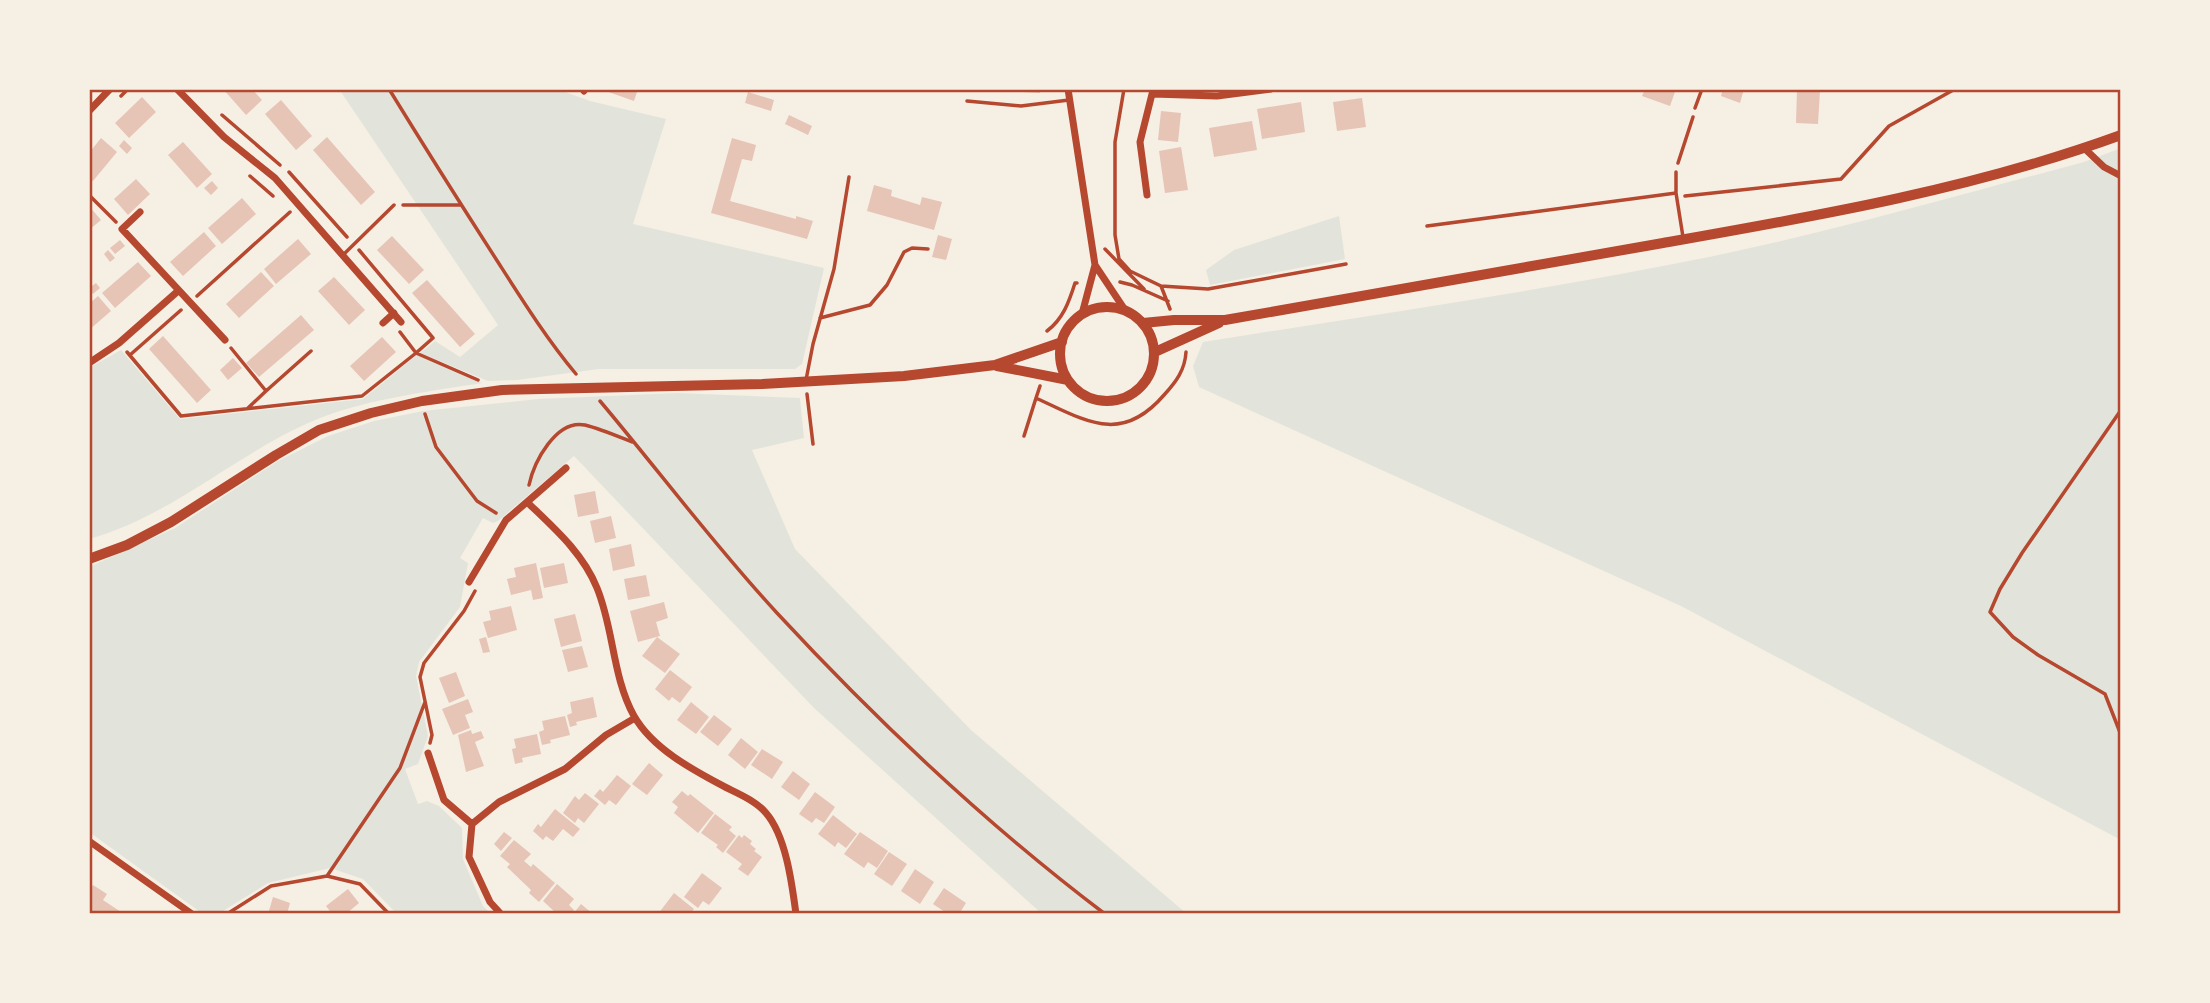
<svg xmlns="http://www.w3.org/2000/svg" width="2210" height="1003" viewBox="0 0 2210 1003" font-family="'Noto Sans',sans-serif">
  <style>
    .green { fill: #e2e4dc }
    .building { fill: #e6c5b7 }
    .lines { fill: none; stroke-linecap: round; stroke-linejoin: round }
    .path { stroke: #b5482f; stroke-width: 3.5 }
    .service { stroke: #b5482f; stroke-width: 3.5 }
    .minor { stroke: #b5482f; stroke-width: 7 }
    .secondary { stroke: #b5482f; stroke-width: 10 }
    .neatline { fill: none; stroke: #b5482f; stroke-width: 2.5 }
  </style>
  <rect width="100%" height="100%" fill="#f6efe4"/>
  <path class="green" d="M339,89H557L590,101L666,119L633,224L824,268L802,364L795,369H599L517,380L488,381L420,353L435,341L460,357L498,325Z
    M2121,148V840L1681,606L1199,387L1193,366L1203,342C1372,315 1541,291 1709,257C1835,231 1959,195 2084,162Z
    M1339,216L1345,259L1210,285L1206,270L1234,250Z
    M121,350L180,419L363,399L417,355L482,383C426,392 358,400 306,424C233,457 167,518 89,539V368Z
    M678,393L800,398L804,438L752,450L795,549L971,730L1187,914H1042L814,708L574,456L498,521L493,523L483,518L460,558L468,563L460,607L419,662L416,676L428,736L418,764L405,769L418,804L427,801L439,806L462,828L463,859L483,906L491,914H397L363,879L330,868L268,883L218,914H203L89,832V567L175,528L278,461L328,436L374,421L423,411L538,399Z"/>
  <path class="building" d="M223,89H252L262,100L246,115Z
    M600,89H638L634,101Z
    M987,89H1006V92L987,91Z
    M1023,89H1040V93L1022,92Z
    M1645,89H1676L1670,106L1642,96Z
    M1723,89H1744L1740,103L1721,96Z
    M1797,89L1820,91L1818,124L1796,123Z
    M748,92L774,100L771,111L745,103Z
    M142,97L156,112L129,138L115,123Z
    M1362,98L1366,127L1337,131L1333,102Z
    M281,100L312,136L296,150L265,114Z
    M1301,102L1305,132L1262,139L1257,109Z
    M1161,111L1181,113L1178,142L1158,140Z
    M789,115L812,126L808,135L785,124Z
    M1252,121L1257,150L1214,157L1209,128Z
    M327,137L375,192L361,205L313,150Z
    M101,138L117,152L93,181L89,178V153Z
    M732,138L756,145L752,161L742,159L730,201L796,219V216L813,221L807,239L711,213Z
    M124,140L132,148L127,154L119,146Z
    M183,142L212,174L197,188L168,155Z
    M1181,147L1188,190L1165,193L1159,151Z
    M136,179L150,194L128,215L114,199Z
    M212,181L218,188L211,195L204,188Z
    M874,185L892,190L891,196L920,205L922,197L942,202L934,230L867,211Z
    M242,198L256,214L222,244L208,228Z
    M89,206L101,220L89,230Z
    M204,232L216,246L183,276L170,262Z
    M938,235L952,239L946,260L932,257Z
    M392,236L424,270L409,284L377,250Z
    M298,239L311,254L276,284L264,269Z
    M120,240L125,246L115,254L110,248Z
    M108,250L115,258L110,262L104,254Z
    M138,262L151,276L115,308L102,293Z
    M261,272L274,286L239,318L226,304Z
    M334,277L365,310L349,325L318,291Z
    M427,280L475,334L460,347L412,293Z
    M96,283L100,288L93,294L89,288Z
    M98,296L111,311L89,330V304Z
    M301,315L314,330L259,377L246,363Z
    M163,336L211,390L197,403L149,349Z
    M382,337L396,352L364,381L350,366Z
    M233,358L242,368L228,380L220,370Z
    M595,491L599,513L578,517L574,495Z
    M611,516L616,538L595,543L590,521Z
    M631,544L635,566L613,571L609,549Z
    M536,563L543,598L533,600L531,590L511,595L507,579L516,577L514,568Z
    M564,563L568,583L544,588L540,568Z
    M646,575L650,596L628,600L624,579Z
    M664,602L668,618L656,622L660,636L638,642L630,611Z
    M511,606L517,630L488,638L483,622L491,620L489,611Z
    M575,614L582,641L561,647L554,619Z
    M486,637L490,652L483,653L479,639Z
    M657,637L680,654L665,673L642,656Z
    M582,646L588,667L568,672L562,650Z
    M670,670L692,687L680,703L672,697L669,701L655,689Z
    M456,672L465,696L449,703L439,678Z
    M593,697L597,717L576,722L577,725L570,727L567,715L572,713L570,702Z
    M468,699L473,712L465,715L470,728L453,735L442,709Z
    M691,702L709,717L696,734L677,720Z
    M714,715L732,729L718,746L700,732Z
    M565,716L570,735L550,740L551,743L542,745L539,732L544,730L542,721Z
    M471,730L472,734L481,731L484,738L475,742L484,766L466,772L458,735Z
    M537,734L541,754L522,758L523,762L515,764L512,749L516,748L514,739Z
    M741,738L758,752L745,769L728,755Z
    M762,749L783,762L772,779L751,765Z
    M649,763L663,775L647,795L632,784Z
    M793,771L810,784L799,800L781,787Z
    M617,775L631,786L616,805L609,800L605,805L594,796L600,789L603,792Z
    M682,791L688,796L690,794L714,813L698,833L674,813L678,807L672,802Z
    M815,792L835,807L824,823L816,818L812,823L799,814Z
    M585,793L599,804L584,823L578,818L575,823L563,813L575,796L579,800Z
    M555,809L580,829L573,837L563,829L553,841L546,836L543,840L533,831L538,824L541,827Z
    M715,814L732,827L729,830L736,836L723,853L716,847L718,845L701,833Z
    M833,815L857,834L846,848L838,842L835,847L818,834Z
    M504,832L512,838L501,851L494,844Z
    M860,832L888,851L877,868L868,862L864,868L844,854Z
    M739,835L742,838L744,835L752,841L750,844L756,849L754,851L762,857L748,876L738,869L742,864L726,852Z
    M514,840L531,854L524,861L531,867L533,864L555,883L539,902L529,893L531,890L507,867L510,864L500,856Z
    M889,852L907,864L892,886L874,874Z
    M915,869L934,882L920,904L901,891Z
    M702,873L722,888L709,905L703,901L698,908L684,897Z
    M557,884L574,899L569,905L574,910L571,914H557L543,901Z
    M93,885L107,894L103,900L124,914H89V892Z
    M944,888L966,903L959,914H948L933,904Z
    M348,889L359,903L346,914H332L326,906Z
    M674,893L694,909L690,914H658Z
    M273,897L290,903L287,914H268Z
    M581,904L593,914H573Z"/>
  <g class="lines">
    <path class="path" d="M389,89C424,146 460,203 496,259C521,298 546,338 576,374
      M1124,89L1115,142V235L1119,259L1130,271L1161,286L1170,309
      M121,96L128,89
      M222,115L280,165
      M1678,163L1693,117
      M289,172L347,237
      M250,176L273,196
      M89,195L116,222
      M1685,196L1841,179L1889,126L1955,89
      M403,205H460
      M1105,249L1144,289
      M359,250L433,338L416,353L400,332
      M1120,282L1132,285L1168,301
      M1161,286L1208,289L1346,264
      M197,296L290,212
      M1047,331C1063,319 1069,302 1075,283H1077
      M231,348L266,391L248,408
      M127,352L181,416L362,396L416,353L478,380
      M130,355L181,310
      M1040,386L1036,398C1086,421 1121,445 1164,395C1176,382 1185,370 1186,352
      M266,391L311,351
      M807,394L813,444
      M600,401C659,471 714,545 777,613C878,722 986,824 1105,914
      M2121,410L2022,553L2000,589L1990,612L2013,637L2038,655L2105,694L2121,735
      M425,414L436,447L477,501L496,513
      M1024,436L1036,398
      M529,485C534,462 556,419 585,425C601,429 617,436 632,442
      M430,743L432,735L420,677L424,663L464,611L475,591
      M327,876L400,768L425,702
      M227,914L271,886L327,876L360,884L389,914"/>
    <path class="service" d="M967,101L1021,106L1069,100
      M1695,108L1702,89
      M1676,172V193L1683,237
      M1427,226L1676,193
      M344,254L394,205
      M820,318L870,305L887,285L904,252L912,248L928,249
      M806,380L813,344L834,269L849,177"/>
    <path class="minor" d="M177,89L224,137L275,178L401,322
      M1068,89L1095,265L1125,310
      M584,91L585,89
      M1153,94L1217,96L1271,89
      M89,111L110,89
      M2084,148L2104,167L2121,176
      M1147,195L1140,142L1153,90
      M140,212L122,229L225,340
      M1082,314L1095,265
      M383,323L394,313
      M89,363L119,343L178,291
      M527,502L566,468
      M469,582L506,520L527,502C554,528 583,553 597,588C614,629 612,676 634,716C653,749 693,770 725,787C739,794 756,801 766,813C786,836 792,884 796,914
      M428,753L444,800L472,824
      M89,841L192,914
      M501,914L490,902L469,857L472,824L499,802L565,769L606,735L635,718"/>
    <path class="secondary" d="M1060 354a47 47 0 1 1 94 0a47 47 0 1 1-94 0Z
      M1143,323L1174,320H1225C1371,294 1517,269 1663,243C1817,216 1973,189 2121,135
      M1155,352L1219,323
      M997,366L1068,380
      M89,559L127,545L171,522L276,455L319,430L371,413L422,401L502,390L762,384L904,376L995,365L1062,342"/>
  </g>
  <rect width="2210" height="1003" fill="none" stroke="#f6efe4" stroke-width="182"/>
  <rect x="91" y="91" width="2028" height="821" class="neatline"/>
</svg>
